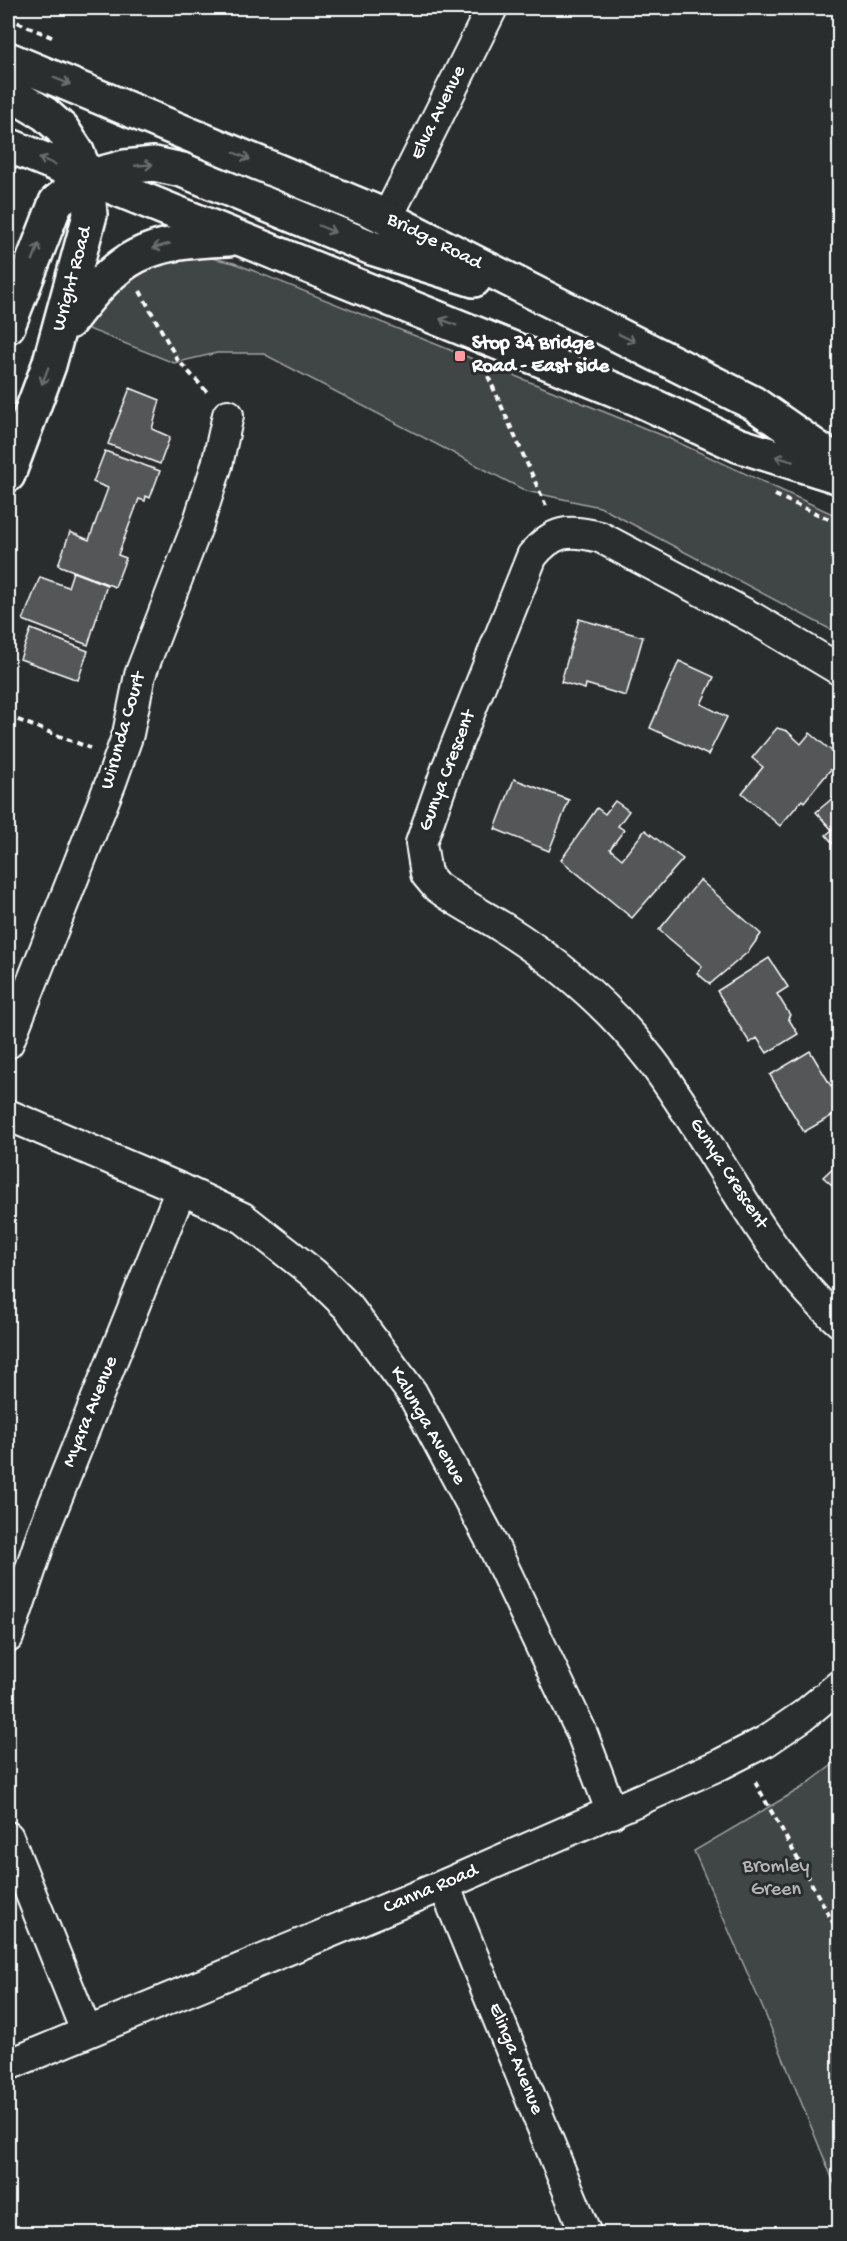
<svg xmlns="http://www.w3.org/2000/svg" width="847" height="2241" viewBox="0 0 847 2241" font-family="'Gochi Hand',sans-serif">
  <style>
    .green { fill: #414445; stroke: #a0a2a2; stroke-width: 1.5 }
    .building { fill: #555758; stroke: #fff; stroke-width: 1.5 }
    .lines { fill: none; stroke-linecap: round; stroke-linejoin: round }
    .minor-casing { stroke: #fff; stroke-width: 34 }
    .secondary-casing { stroke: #fff; stroke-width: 38 }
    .path { stroke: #fff; stroke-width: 4; stroke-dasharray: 6 4.5; stroke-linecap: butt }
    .minor { stroke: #2a2d2e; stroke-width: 30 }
    .secondary { stroke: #2a2d2e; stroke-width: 33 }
    .oneway { stroke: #6a6c6d }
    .poi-dot { fill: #ff9aa2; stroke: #2a2d2e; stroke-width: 2 }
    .labels { text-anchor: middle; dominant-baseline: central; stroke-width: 6; stroke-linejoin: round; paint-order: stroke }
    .street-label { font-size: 20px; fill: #fff; stroke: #2a2d2e }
    .poi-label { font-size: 20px; font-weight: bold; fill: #fff; stroke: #2a2d2e; text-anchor: start }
    .park-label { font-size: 20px; fill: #b3b4b5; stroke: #2a2d2e }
  </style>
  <rect width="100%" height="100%" fill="#2a2d2e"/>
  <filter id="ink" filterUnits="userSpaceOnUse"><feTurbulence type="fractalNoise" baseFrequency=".0167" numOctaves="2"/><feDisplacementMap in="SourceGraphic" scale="12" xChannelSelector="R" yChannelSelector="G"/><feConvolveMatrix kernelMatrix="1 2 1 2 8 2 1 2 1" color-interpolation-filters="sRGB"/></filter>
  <g filter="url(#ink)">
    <path class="green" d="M193,254L234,263L664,436L839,517V634L600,507L526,491L262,353H217L174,363L86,328L120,280L152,262Z
      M839,1760V2195L764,2011L694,1851L803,1787Z"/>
    <path class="building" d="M130,388L160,400L152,429L170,437L160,464L108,444Z
      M105,451L160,471L150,498L146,496L145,501L139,499L118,555L126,558L115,587L58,565L70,532L89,540L108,488L93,482Z
      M73,572L107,585L88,645L23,620L40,577L68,587Z
      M579,619L643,637L626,696L586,684L585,689L561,682Z
      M31,629L88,651L78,680L20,659Z
      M679,661L714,677L701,704L727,717L708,755L650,728Z
      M777,728L787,731L801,744L810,733L840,758L804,802L802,800L780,826L742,793L763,767L752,758Z
      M514,779L569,800L549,851L495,829Z
      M840,792V852L826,835L832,830L816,812Z
      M615,801L629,811L618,826L624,830L610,849L622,859L645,830L683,859L632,918L561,860L597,808L605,814Z
      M700,880L761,934L748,952L710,984L697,973L702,966L659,930Z
      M769,958L788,987L777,994L790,1015L788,1018L798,1034L767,1053L757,1038L750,1043L717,991Z
      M810,1051L831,1086L840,1081V1111L804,1132L770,1075Z
      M840,1161V1192L823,1177Z"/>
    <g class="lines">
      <defs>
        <path id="minor" d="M387,218L492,8
          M840,670L753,618L600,537C569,529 553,530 532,556L448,766L421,843L426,874L436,886C457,902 480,913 502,927C559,963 610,1006 651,1060C714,1142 763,1256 840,1322
          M8,1043L111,782L128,734L140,675L198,524L217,465L228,415
          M8,1115L181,1189L243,1218L313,1273L348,1307L412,1393L489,1537L581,1731L612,1813
          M8,1637L43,1532L181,1189
          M8,1837L86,2031
          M444,1885L586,2234
          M8,2065L444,1885L721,1764L766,1741L804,1715L840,1685"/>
        <path id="secondary" d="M8,59L371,210L753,403L840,464
          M8,92L45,114L62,129L77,152L87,177L90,215L49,365L8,475
          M8,145L638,399L738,445L840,477
          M69,322C121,254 143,242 229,239
          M8,326L56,202L87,177L125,167L154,164L182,170L372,248L474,280"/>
      </defs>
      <use href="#minor" class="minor-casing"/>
      <use href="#secondary" class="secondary-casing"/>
      <path class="path" d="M8,18L56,39
        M140,291L177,359L207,392
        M488,376L546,506
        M775,495L840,524
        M8,716L90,748
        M755,1782L840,1935"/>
      <use href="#minor" class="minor"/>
      <use href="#secondary" class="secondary"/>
    </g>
    <defs><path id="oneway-shaft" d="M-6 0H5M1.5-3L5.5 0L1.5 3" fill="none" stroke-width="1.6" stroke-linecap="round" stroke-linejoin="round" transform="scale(1.5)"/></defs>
    <g class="oneway">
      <use href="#oneway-shaft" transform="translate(62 81) rotate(22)"/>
      <use href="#oneway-shaft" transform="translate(242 156) rotate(23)"/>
      <use href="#oneway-shaft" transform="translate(47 161) rotate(-158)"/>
      <use href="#oneway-shaft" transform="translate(144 165) rotate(-5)"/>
      <use href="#oneway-shaft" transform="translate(327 229) rotate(23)"/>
      <use href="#oneway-shaft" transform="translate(161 246) rotate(165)"/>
      <use href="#oneway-shaft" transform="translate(36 252) rotate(-69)"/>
      <use href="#oneway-shaft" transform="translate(448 322) rotate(-158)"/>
      <use href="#oneway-shaft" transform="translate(627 338) rotate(26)"/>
      <use href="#oneway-shaft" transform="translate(45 376) rotate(111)"/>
      <use href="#oneway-shaft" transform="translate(784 459) rotate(-163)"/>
    </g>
  </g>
  <rect class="poi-dot" x="454" y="350" width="12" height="12" rx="3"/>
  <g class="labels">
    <g class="street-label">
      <text transform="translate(439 113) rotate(-64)">Elva Avenue</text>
      <text transform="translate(434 242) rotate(27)">Bridge Road</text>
      <text transform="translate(73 279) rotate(-75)">Wright Road</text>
      <text transform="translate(124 731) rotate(-74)">Wirunda Court</text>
      <text transform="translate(448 771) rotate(-69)">Gunya Crescent</text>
      <text transform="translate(728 1174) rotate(57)">Gunya Crescent</text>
      <text transform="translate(91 1412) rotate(-68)">Myara Avenue</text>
      <text transform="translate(427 1426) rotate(60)">Kalunga Avenue</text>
      <text transform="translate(431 1890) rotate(-23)">Canna Road</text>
      <text transform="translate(515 2059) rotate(68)">Elinga Avenue</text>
    </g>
    <g class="poi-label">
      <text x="472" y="344">Stop 34 Bridge<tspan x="472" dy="23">Road - East side</tspan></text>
    </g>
    <g class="park-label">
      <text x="776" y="1867">Bromley<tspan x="776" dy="23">Green</tspan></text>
    </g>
  </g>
  <rect width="847" height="2241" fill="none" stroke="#2a2d2e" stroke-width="30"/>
  <rect x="15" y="15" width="817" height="2211" fill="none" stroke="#fff" stroke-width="2" filter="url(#ink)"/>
</svg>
